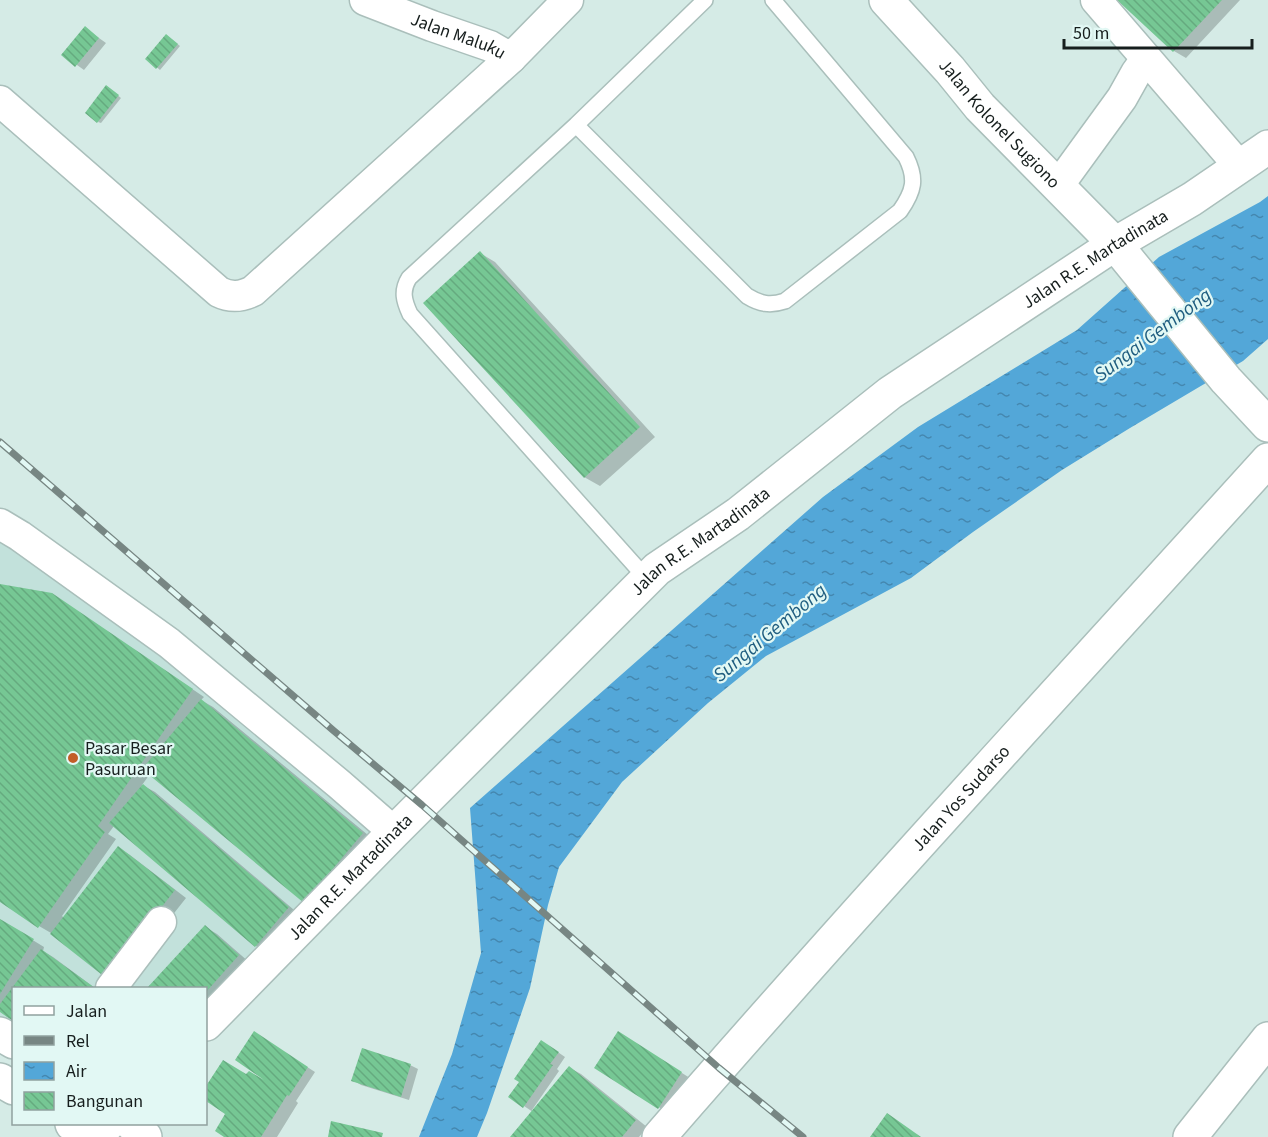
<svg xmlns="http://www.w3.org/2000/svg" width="1268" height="1137" viewBox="0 0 1268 1137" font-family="'Source Sans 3',sans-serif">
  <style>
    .built { fill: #c2e1db }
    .water { fill: url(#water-ripples) }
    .shadow { fill: #0003 }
    .building { fill: url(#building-back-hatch) }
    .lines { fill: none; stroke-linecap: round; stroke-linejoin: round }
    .lane-casing { stroke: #aabfbb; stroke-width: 18 }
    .street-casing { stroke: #aabfbb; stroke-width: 33 }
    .secondary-casing { stroke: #aabfbb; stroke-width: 36 }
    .highway-casing { stroke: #aabfbb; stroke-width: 36 }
    .lane { stroke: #fff; stroke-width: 15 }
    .street { stroke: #fff; stroke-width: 30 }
    .secondary { stroke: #fff; stroke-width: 33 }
    .highway { stroke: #fff; stroke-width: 33 }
    .rail-casing { stroke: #778683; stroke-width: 7 }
    .rail { stroke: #e2f8f4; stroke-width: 4.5; stroke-dasharray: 14; stroke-linecap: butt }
    .poi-dot { fill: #c25d28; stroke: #e2f8f4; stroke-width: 2 }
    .labels { text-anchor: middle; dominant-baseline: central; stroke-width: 4.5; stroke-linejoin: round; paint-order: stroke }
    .street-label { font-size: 18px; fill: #161e1d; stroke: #e2f8f4 }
    .poi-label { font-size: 18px; fill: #161e1d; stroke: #e2f8f4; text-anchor: start }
    .water-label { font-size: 20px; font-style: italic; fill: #205e80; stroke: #e2f8f4 }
  </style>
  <defs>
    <pattern id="water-ripples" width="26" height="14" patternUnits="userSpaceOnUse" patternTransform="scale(1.5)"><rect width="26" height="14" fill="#53a7d8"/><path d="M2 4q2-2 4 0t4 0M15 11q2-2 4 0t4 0" fill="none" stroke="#4487af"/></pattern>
    <pattern id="building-back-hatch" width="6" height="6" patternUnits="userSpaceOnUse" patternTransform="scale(1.5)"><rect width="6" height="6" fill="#76c794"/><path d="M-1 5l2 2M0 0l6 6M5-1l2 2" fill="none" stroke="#65aa7f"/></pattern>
  </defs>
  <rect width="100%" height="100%" fill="#d5ebe6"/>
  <path class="built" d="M0,525L389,829L206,1022V988H14L13,1040L0,1032Z"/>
  <path class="water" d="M1268,196V339L1243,361L1130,428L1062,470L973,532L911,578L766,656L708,703L622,782L559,867L548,905L530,988L487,1113L477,1137H419L452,1054L481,953L470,808L823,497L918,427L1077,330L1159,257L1260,202Z"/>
  <path class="shadow" d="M1119,0H1240L1186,58L1174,51Z
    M85,28L106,43L84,70L63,55Z
    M170,38L180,46L160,70L147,59Z
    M110,89L121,98L101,123L98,122Z
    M480,253L495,262L655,437L600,486L584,477Z
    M0,585L64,602L204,697L201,700L213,707L374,840L317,909L150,774L142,785L155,792L300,915L267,953L256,946L114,826L108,834L116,839L62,916L64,918L119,848L130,855L186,898L119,983L107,977L51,933L39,926L0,900Z
    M0,920L44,947L43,951L53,957L95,988H14L0,1010Z
    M205,927L217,934L250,963L206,1011V988H149Z
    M262,1038L315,1072L296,1101L298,1103L277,1137H227V1113L206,1100V1089L223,1062L247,1076L279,1091Z
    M630,1040L693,1080L671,1115L596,1067Z
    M549,1046L565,1057L557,1069L559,1071L532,1110L534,1111L570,1068L581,1074L647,1127L639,1137H513L533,1112L524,1106Z
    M410,1065L418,1069L409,1100L361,1085L353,1080Z"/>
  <path class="building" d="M1117,0H1222L1173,52Z
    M85,26L99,38L75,67L61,55Z
    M166,34L178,44L156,69L145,59Z
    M106,85L119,95L97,123L85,113Z
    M480,251L640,427L584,478L423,303Z
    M0,584L52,593L193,689L98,826L105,832L38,928L0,902Z
    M201,699L363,833L304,903L142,769Z
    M143,784L289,907L255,947L109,823Z
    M118,846L175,890L106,978L50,934Z
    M0,919L34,939L0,994Z
    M205,925L239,955L206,992V988H147Z
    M41,949L95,988H14V1022L0,1012V1004Z
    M254,1031L308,1067L289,1096L287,1095L261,1137H224L215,1131L225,1114L206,1101V1086L223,1060L246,1074L249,1071L264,1080L235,1060Z
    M618,1031L682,1072L658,1109L594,1068Z
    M541,1040L559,1052L550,1064L553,1065L523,1108L508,1097L519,1082L514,1079Z
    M362,1048L411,1064L401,1097L351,1081Z
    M569,1066L636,1120L622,1137H510Z
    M887,1113L921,1137H870Z
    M331,1121L383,1133L382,1137H328Z"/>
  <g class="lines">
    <defs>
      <path id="lane" d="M576,125L747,296C760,304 770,306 785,301L900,211C914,191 917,179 906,157L773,0
        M647,579L410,314C404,301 401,291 409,278L576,125L705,0"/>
      <g id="street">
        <path id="s1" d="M365,0L432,26L490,46L511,58L568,0"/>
        <path d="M1096,0L1240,167"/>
        <path d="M0,101L219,292C231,298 241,297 253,291L511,58"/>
        <path d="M1058,186L1122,98L1136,73L1146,59"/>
        <path d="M0,524L20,536L169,643L339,784L394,832"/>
        <path d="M111,988L161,922"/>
      </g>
      <g id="secondary">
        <path id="s2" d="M886,0L950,70L980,107L1115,244L1226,380L1268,425"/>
        <path id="s3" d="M206,1024L394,832L657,569L738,514L890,393L1115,244L1192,199L1268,147"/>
        <path d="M96,1137L108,1124"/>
        <path id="s4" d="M659,1137C858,908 1064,685 1268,460"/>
        <path d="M1190,1137L1268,1039"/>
      </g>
      <path id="highway" d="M0,1034L14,1042
        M0,1080L14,1088
        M72,1124L94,1137
        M132,1124L145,1137"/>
    </defs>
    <use href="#lane" class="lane-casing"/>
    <use href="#street" class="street-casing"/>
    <use href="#secondary" class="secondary-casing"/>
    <use href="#highway" class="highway-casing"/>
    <use href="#lane" class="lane"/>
    <use href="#street" class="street"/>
    <use href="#secondary" class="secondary"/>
    <use href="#highway" class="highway"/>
    <defs>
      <path id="rail" d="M0,442L334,731L422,805L719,1068L803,1137"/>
    </defs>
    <use href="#rail" class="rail-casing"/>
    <use href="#rail" class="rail"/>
  </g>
  <circle class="poi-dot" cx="73" cy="758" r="6"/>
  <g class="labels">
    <g class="street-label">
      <text stroke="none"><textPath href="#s1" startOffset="100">Jalan Maluku</textPath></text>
      <text stroke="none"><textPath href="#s2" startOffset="168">Jalan Kolonel Sugiono</textPath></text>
      <text stroke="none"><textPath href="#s3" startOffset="1178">Jalan R.E. Martadinata</textPath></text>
      <text stroke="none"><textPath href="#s3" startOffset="692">Jalan R.E. Martadinata</textPath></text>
      <text stroke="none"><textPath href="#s4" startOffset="454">Jalan Yos Sudarso</textPath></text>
      <text stroke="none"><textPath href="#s3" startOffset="206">Jalan R.E. Martadinata</textPath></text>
    </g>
    <g class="poi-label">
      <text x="85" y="748">Pasar Besar<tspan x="85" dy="21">Pasuruan</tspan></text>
    </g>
    <g class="water-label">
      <text transform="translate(1153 335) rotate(-37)">Sungai Gembong</text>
      <text transform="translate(770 633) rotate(-40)">Sungai Gembong</text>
    </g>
  </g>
  <rect x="12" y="987" width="195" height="138" fill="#e2f8f4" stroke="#90a19e" stroke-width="1.5"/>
  <rect x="24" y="1006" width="30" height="9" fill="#ffffff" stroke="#90a19e" stroke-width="1.5"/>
  <text x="66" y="1017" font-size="18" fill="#161e1d">Jalan</text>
  <rect x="24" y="1036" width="30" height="9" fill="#778683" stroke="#90a19e" stroke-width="1.5"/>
  <text x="66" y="1047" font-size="18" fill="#161e1d">Rel</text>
  <rect x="24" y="1062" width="30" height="18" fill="url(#water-ripples)" stroke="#90a19e" stroke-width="1.5"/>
  <text x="66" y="1077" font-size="18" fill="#161e1d">Air</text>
  <rect x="24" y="1092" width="30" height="18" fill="url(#building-back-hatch)" stroke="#90a19e" stroke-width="1.5"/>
  <text x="66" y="1107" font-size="18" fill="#161e1d">Bangunan</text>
  <path d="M1064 39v9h188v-9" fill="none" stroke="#161e1d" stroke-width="3"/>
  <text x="1073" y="39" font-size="18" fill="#161e1d" stroke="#e2f8f4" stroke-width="4.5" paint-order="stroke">50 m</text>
</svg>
